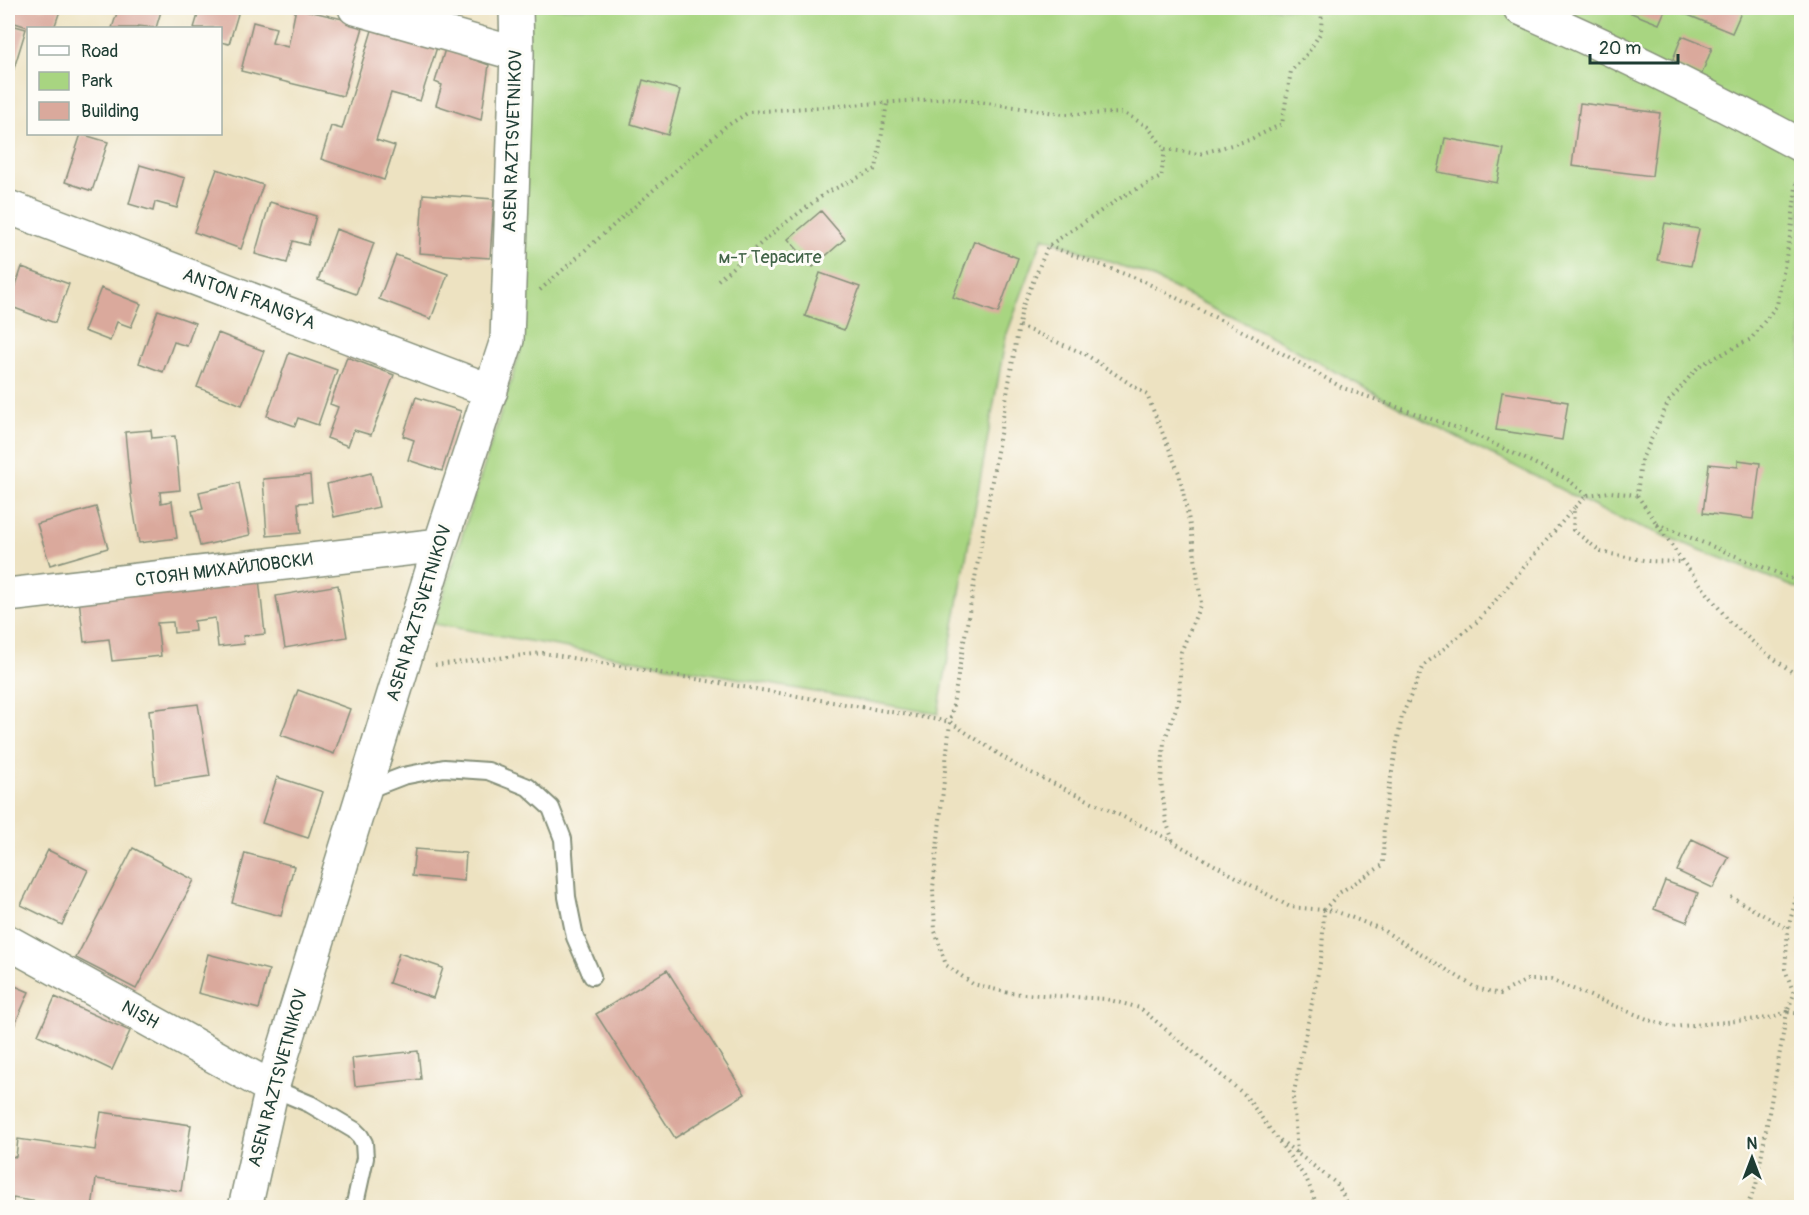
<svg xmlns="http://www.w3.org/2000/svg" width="1809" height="1215" viewBox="0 0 1809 1215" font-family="Pangolin,sans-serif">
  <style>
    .green { fill: #a8d581; stroke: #64895a; stroke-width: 1.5 }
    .building { fill: #daa99c }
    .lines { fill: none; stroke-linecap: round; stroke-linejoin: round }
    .lane-casing { stroke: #86907a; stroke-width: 20 }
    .street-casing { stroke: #86907a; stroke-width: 36 }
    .path { stroke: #86907a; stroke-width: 4; stroke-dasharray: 1.5 4.5; stroke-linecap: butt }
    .lane { stroke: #fff; stroke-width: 16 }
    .street { stroke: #fff; stroke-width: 33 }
    .labels { text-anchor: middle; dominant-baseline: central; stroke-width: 6; stroke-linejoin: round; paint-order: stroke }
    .street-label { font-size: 18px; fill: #1f3d34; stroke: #fdfcf7 }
    .park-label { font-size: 18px; fill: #416347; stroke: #fdfcf7 }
  </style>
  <rect width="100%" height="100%" fill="#fdfcf7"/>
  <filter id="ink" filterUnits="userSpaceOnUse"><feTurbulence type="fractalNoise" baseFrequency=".0167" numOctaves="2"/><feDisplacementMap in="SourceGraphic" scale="12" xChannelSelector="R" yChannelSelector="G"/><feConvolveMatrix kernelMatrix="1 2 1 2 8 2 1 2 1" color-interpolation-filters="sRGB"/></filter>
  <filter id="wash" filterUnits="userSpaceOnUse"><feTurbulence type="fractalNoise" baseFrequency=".008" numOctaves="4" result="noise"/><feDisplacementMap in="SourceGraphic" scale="24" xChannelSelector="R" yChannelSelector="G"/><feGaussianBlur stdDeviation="1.35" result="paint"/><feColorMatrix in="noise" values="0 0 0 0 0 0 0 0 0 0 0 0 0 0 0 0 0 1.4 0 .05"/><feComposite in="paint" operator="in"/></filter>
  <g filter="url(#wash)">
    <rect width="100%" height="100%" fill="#ede2c1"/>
    <path class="green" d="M517,8H1801V590L1607,513L1418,417L1263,332L1149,276L1043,237L1006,336L938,714L434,624L522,346Z"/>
    <g id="blocks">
      <path class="building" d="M8,8H61L54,28H31L8,21Z
        M113,8H162L156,28L138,26L137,28H112L118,10Z
        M200,8H227L226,11L238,14L229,44L220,42V28H194Z
        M296,8L364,24L343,96L241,71L253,22L276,28L272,43L288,47Z
        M441,8H465L463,14Z
        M1619,8H1666L1659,24Z
        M1685,8H1743L1732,33L1683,13Z
        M8,24L26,29L8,88Z
        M373,27L437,47L420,101L391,93L376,140L395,146L384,180L321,159L331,126L342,129Z
        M1682,36L1712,48L1701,76L1671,64Z
        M445,49L489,65L481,120L436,105L442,85L435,82Z
        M643,80L680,90L668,135L631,124Z
        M1580,103L1660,113L1652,176L1572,166Z
        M81,134L108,142L92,191L65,182Z
        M1445,138L1504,149L1497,183L1438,172Z
        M140,165L185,178L177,208L155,202L153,211L129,204Z
        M217,169L263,185L241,249L194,232Z
        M423,194L494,199L490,258L419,253Z
        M270,202L316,216L308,245L293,241L287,263L255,254Z
        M821,211L845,239L813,267L788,239Z
        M1665,223L1699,229L1691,266L1657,260Z
        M336,229L374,243L356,294L318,280Z
        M974,241L1018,258L998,313L953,297Z
        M396,255L448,274L431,319L379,299Z
        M22,267L69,284L55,323L9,306Z
        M820,273L860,287L844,330L805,316Z
        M101,288L141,304L131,327L117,322L110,341L84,331Z
        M158,310L195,323L187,346L174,342L163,372L139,363Z
        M218,333L264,351L242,405L197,387Z
        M289,353L337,370L318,425L298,418L295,426L267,416Z
        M347,357L394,375L371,435L354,430L348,446L327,438L338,407L330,404Z
        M1502,392L1568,402L1562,440L1496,430Z
        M416,397L461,411L442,471L408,460L414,440L403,436Z
        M151,430L152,438L175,436L180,490L160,492L161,503L172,501L177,538L139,543L131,495L125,432Z
        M1738,460L1760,463L1753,519L1703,513L1709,464L1738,467Z
        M371,473L379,507L334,517L327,484Z
        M310,475L312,502L298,503L301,533L267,536L263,479Z
        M239,483L250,535L200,546L192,511L203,509L199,492Z
        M96,507L108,548L50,565L37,524Z
        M259,579L265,634L243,636L244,644L218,647L215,618L194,621L195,631L174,633L173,622L157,623L161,656L112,661L109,639L84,642L79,599Z
        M338,585L347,637L285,648L276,596Z
        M298,690L350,709L334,754L281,735Z
        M198,704L210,776L155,784L149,710Z
        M277,777L323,792L308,838L262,823Z
        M1692,839L1729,857L1713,888L1677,871Z
        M133,848L194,880L136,989L76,958Z
        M415,849L466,853L464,881L412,876Z
        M48,850L88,870L62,925L21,905Z
        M245,853L294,866L281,916L232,903Z
        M1665,881L1698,893L1687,922L1654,909Z
        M399,953L443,968L433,998L389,983Z
        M208,954L269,970L259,1009L198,993Z
        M667,970L745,1094L675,1138L596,1014Z
        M8,983L29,992L8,1040Z
        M55,997L130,1031L112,1070L38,1035Z
        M418,1051L421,1079L355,1086L352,1058Z
        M101,1112L191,1125L181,1191L96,1179L92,1208H77L13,1198L12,1208H8V1156L16,1157L18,1139L95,1150Z"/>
    </g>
  </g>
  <g filter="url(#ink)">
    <use href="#blocks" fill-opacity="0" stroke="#86907a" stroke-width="1.5"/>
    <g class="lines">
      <defs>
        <path id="lane" d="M364,791L403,776L444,768L488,771L528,787L551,808L563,839L567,897L575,937L592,976
          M272,1088L310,1104L354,1130L360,1136L364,1143L365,1158L354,1208"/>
        <path id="street" d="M355,8L517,54
          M1520,8C1616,50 1709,96 1802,146
          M8,207L491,391
          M8,595L440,545
          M8,942L272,1088
          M245,1208L272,1088L440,545L507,340L517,54L516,8"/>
      </defs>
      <use href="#lane" class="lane-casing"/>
      <use href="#street" class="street-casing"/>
      <path class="path" d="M1165,149L1199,154L1249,140L1282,124L1291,71L1308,53L1321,32L1322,8
        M1797,177L1791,231L1777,305L1751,339L1699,366L1669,401L1641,461L1637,495L1683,562L1729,621L1762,650L1802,679
        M1049,246L1141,280L1252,336L1343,388L1471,433L1567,479L1587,495
        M718,280L780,227L826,193L876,169L887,103
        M540,290L725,127L749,112L952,98L1063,114L1124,113L1148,127L1165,149L1161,177L1125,195L1048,246L1022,308L950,722L933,888L935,931L946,965L973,984L1009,993L1106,999L1140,1008L1245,1095L1307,1180L1318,1208
        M1019,326L1085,354L1147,395L1179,473L1192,535L1201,603L1181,652L1179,700L1164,742L1161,782L1166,821L1173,841
        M1637,495L1610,492L1587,495L1574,508L1573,530L1601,552L1648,561L1683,562
        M1657,524L1802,583
        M435,665L543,653L950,722L1017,766L1157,833L1290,907L1335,911L1381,929L1476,988L1500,994L1527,980H1551L1652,1021L1672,1027L1769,1018L1787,1012L1756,1186L1746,1208
        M1802,874L1788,929L1785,969L1794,994L1787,1012L1802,1014
        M1731,897L1788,929
        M1280,1140L1337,1184L1350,1208
        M1297,1153L1293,1097L1322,953L1324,910L1339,893L1383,865L1384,816L1402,716L1424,665L1479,620L1574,508"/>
      <use href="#lane" class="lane"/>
      <use href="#street" class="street"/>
    </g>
  </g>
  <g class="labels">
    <g class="street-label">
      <text transform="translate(513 141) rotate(-88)">ASEN RAZTSVETNIKOV</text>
      <text transform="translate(249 299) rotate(21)">ANTON FRANGYA</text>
      <text transform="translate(224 570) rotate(-7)">СТОЯН МИХАЙЛОВСКИ</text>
      <text transform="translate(419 613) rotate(-73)">ASEN RAZTSVETNIKOV</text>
      <text transform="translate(140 1015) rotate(29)">NISH</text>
      <text transform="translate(278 1078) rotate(-75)">ASEN RAZTSVETNIKOV</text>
    </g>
    <g class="park-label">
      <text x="770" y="257">м-т Терасите</text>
    </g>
  </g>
  <rect width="1809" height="1215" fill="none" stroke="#fdfcf7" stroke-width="30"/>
  <rect x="27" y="27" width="195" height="108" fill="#fdfcf7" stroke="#a4b0a9" stroke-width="1.5"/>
  <rect x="39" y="46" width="30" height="9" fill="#ffffff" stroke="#a4b0a9" stroke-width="1.5"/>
  <text x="81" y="57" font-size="18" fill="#1f3d34">Road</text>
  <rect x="39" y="72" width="30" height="18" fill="#a8d581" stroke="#a4b0a9" stroke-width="1.5"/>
  <text x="81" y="87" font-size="18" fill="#1f3d34">Park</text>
  <rect x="39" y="102" width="30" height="18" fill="#daa99c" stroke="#a4b0a9" stroke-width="1.5"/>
  <text x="81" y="117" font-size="18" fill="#1f3d34">Building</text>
  <g transform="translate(1752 1158)" stroke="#fdfcf7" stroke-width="4.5" paint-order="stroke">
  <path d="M0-4.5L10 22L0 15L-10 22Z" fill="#1f3d34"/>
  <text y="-9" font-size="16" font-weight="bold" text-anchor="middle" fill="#1f3d34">N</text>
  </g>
  <path d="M1590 54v9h88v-9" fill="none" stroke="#1f3d34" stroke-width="3"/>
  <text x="1599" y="54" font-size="18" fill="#1f3d34" stroke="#fdfcf7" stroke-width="4.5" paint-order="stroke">20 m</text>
</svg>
